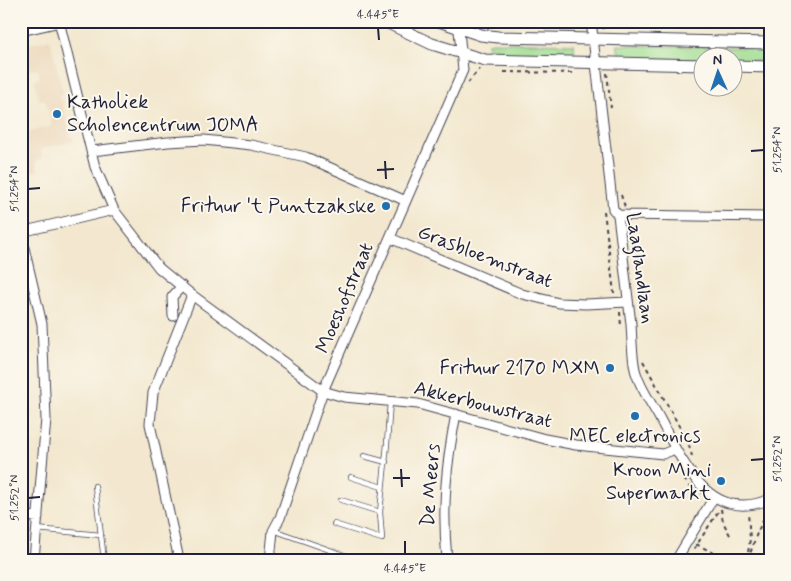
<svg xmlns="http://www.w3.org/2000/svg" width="791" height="581" viewBox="0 0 791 581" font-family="Mynerve,sans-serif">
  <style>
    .built { fill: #ecd7ba }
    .green { fill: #a0dd91; stroke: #618066 }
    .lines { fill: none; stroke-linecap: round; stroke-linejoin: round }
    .lane-casing { stroke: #414051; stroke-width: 6 }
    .street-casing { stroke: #414051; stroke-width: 11 }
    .secondary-casing { stroke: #414051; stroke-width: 13 }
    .path { stroke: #414051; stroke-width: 2; stroke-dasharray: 4 4; stroke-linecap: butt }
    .lane { stroke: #fff; stroke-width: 4.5 }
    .street { stroke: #fff; stroke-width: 9 }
    .secondary { stroke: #fff; stroke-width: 11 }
    .ticks { fill: none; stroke: #22223b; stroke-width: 2 }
    .poi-dot { fill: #1f6fb2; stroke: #fbf7ec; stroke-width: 2 }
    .labels { text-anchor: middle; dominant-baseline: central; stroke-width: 4; stroke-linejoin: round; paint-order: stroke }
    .poi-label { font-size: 20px; fill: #22223b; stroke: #fbf7ec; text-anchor: end }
    .street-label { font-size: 20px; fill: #22223b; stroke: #fbf7ec }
    .neatline { fill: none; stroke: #22223b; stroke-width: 2 }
    .ticks-label { font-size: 12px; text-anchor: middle; fill: #22223b }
  </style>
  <rect width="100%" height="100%" fill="#fbf7ec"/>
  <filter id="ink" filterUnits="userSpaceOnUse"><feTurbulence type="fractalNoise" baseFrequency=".02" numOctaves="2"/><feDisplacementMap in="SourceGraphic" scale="10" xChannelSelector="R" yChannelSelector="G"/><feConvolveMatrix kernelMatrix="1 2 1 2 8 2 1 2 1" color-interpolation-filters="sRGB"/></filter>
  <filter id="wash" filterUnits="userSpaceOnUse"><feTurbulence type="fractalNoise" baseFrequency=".0096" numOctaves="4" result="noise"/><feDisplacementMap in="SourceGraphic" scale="20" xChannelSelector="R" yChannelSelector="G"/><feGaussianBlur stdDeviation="1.12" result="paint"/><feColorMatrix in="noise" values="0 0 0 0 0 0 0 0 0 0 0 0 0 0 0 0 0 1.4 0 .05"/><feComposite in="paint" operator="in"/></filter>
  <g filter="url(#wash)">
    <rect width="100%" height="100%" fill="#f3e8cf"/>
    <path class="built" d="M50,39L63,93L59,95L60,100H62L70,137H73L74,141L41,149L42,159L36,161L38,171L23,174L21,165V134L52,126L46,102H45L44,99L39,100L34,80L40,78L38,69L21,71V46Z"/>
    <path class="green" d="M493,42L574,44L575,57L488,54V43Z
      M617,45L770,48V61H734V58H704L703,60L620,58Z"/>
  </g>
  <g filter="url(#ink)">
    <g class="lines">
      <defs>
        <path id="lane" d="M364,456L386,462
          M351,477L382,487
          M95,486L104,560
          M341,500L380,512
          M334,524L382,539L380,512L387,444L390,401
          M36,529L101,535
          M273,530L358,560"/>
        <path id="street" d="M59,21L95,167L114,210L159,268L192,295L323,391L344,397L418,404L545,439L576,445L663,454L675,449
          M591,21L613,209L618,215C622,251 627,288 631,324C632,338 632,361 636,373C641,390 653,405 661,421C683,463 710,525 770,499
          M92,151L168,142L204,140L251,145L306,157L406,201
          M618,215L770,217
          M21,232L114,210
          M21,235L42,324L46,419L34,560
          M390,238L522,294L559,303L586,304L628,302
          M173,316L172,297L182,286
          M21,516L38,517
          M179,560L150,424L153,393L192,295
          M270,560L273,531L280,518L323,391L463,70L458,21
          M447,560C442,507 446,465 456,414
          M676,560L714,497"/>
        <path id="secondary" d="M384,21L432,44L485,60L704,65
          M439,21L481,35L498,37L770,43
          M21,30L60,21
          M734,66L770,67"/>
      </defs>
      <use href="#lane" class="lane-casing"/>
      <use href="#street" class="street-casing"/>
      <use href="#secondary" class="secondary-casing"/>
      <path class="path" d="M580,21L582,29
        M603,29L604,21
        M504,72L574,73
        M607,73L611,108
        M468,83L479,69
        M621,195L625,207
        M604,211L614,293
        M620,312L621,327
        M643,361L688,442L692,456
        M684,479L690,487
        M721,509L723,522L731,537
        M696,544L728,560
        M694,549L720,509
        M747,560L750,539L748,513
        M748,560L757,533L768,510"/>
      <use href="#lane" class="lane"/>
      <use href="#street" class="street"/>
      <use href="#secondary" class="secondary"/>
    </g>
  </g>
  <path class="ticks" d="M378,28L379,40M751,151L764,150M385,161L386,179M377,170L394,169M28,189L40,188M751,460L764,459M401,469L402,487M393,478H410M28,498L40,497M405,541V554"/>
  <g class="poi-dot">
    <circle cx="57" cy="114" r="5"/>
    <circle cx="386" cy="206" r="5"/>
    <circle cx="610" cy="368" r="5"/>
    <circle cx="635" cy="416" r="5"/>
    <circle cx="721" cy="481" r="5"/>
  </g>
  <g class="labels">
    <g class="poi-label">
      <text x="67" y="102" text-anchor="start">Katholiek<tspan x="67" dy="23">Scholencentrum JOMA</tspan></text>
      <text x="376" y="206">Frituur 't Puntzakske</text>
      <text x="600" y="368">Frituur 2170 MXM</text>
      <text x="635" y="436" text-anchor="middle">MEC electronics</text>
      <text x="711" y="470">Kroon Mini<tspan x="711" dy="23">Supermarkt</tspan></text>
    </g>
    <g class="street-label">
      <text transform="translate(485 257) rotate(21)">Grasbloemstraat</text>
      <text transform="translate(640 268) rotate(82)">Laaglandlaan</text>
      <text transform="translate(345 298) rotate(-67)">Moeshofstraat</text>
      <text transform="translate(483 405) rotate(14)">Akkerbouwstraat</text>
      <text transform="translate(431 485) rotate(-86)">De Meers</text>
    </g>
  </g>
  <rect width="791" height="581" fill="none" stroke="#fbf7ec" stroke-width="55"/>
  <g transform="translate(718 72) rotate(357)"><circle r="24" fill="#fbf7ec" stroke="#a4a2a5"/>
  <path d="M0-4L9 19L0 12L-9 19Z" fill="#1f6fb2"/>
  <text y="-8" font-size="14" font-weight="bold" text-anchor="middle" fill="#22223b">N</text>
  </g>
  <rect x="28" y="28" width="736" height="526" class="neatline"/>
  <g class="ticks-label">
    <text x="378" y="18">4.445°E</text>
    <text transform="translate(777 150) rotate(-90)" y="4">51.254°N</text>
    <text transform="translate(14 189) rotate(-90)" y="4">51.254°N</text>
    <text transform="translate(777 459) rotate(-90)" y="4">51.252°N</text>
    <text transform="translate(14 498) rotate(-90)" y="4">51.252°N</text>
    <text x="405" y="572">4.445°E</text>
  </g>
</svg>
